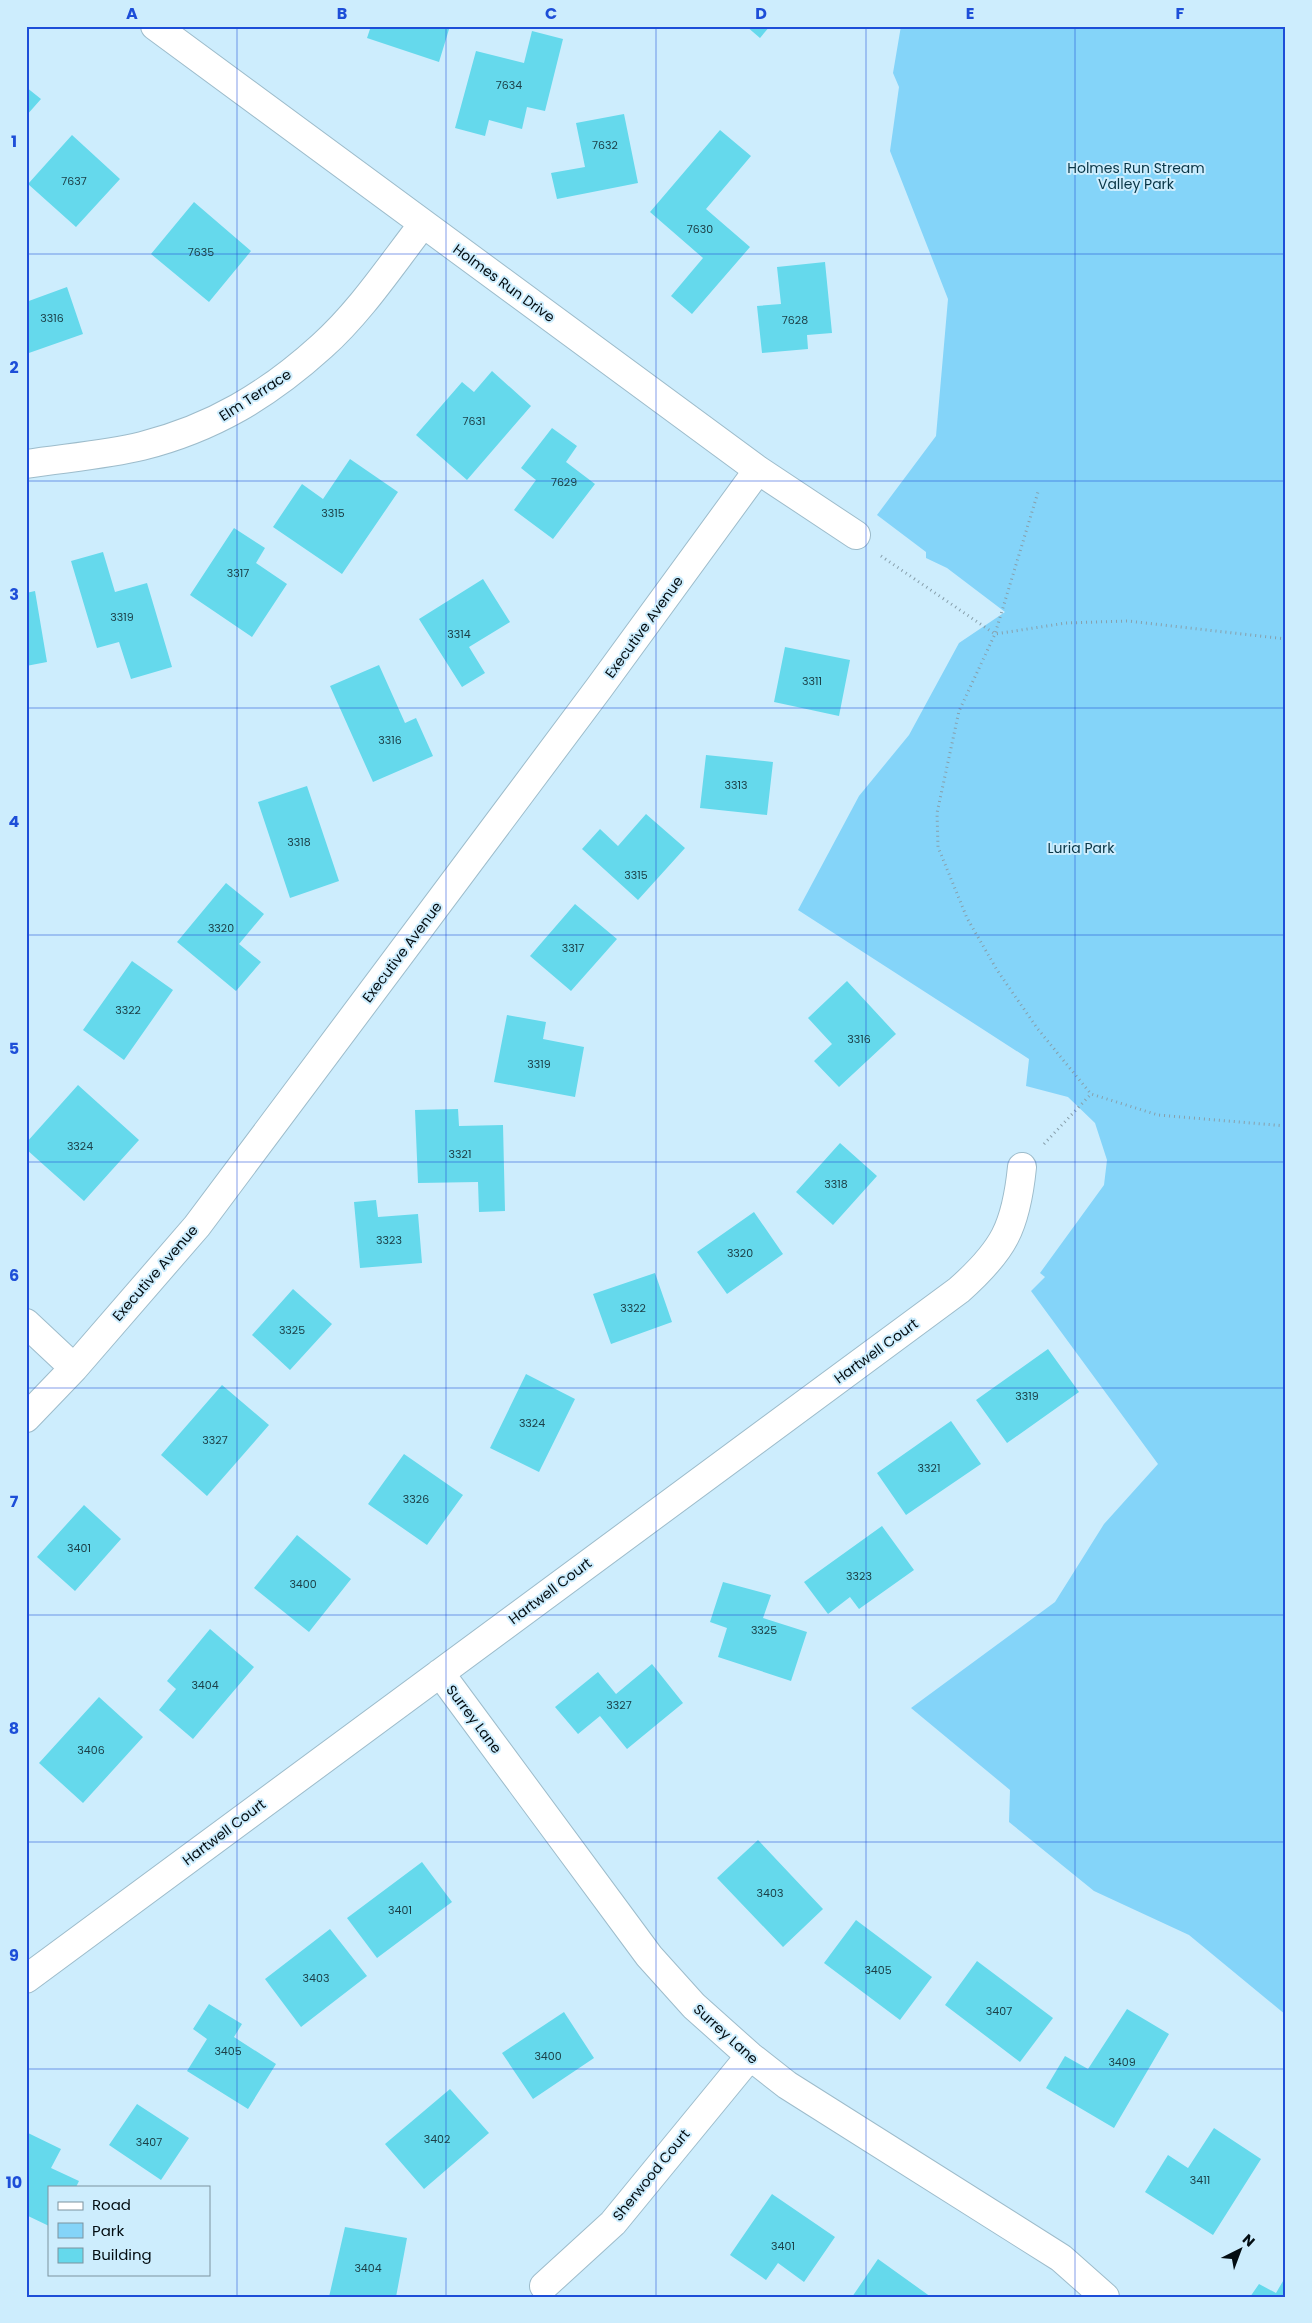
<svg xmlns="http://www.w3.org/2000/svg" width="1312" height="2323" viewBox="0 0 1312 2323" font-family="Poppins,sans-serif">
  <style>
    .green { fill: #84d4f9 }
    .building { fill: #65d9ec }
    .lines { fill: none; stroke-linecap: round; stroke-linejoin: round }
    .minor-casing { stroke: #9dbccb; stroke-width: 30 }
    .path { stroke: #879fab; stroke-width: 3; stroke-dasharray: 1 4; stroke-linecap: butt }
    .minor { stroke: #fff; stroke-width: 28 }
    .grid { fill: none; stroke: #1d4ed8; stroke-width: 1; stroke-opacity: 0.55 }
    .labels { text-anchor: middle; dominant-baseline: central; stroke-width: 4; stroke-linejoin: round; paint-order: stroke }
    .number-label { font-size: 11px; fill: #1c4048 }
    .park-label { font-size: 14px; fill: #083546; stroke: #cdedfd }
    .street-label { font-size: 14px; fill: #030d12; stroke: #cdedfd }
    .neatline { fill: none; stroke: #1d4ed8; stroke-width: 2 }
    .grid-label { font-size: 16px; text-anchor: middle; font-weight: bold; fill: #1d4ed8 }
  </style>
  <rect width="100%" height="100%" fill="#cdedfd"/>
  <path class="green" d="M901,26H1286V2015L1189,1935L1094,1891L1009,1822L1010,1790L911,1708L1055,1602L1104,1524L1158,1464L1031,1291L1045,1277L1040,1273L1104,1185L1107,1160L1095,1123L1068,1097L1026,1086L1029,1059L798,910L859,796L909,735L959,643L1005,612L947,568L926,558V552L877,515L936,436L948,299L890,151L899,87L893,73Z"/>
  <path class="building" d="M371,26H450L439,62L367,38Z
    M746,26H770L760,38Z
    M532,31L563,39L545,111L527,107L522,129L489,120L485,136L455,128L476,51L524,63Z
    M26,87L41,99L26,116Z
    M624,114L638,183L557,199L551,173L585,167L576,123Z
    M720,130L751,156L706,209L750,247L692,314L671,296L703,258L650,212Z
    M72,135L120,179L76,227L28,184Z
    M194,202L251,251L209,302L151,254Z
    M825,262L832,333L807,335L808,349L762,353L757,306L781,304L777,267Z
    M67,287L83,334L26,354V302Z
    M492,371L531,406L467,480L416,435L462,382L474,392Z
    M552,428L577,446L566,462L595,484L553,539L514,510L536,480L521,468Z
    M350,459L398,492L342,574L273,527L302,484L323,499Z
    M234,528L265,548L256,563L287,584L252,637L190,595Z
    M103,552L115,592L147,583L172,667L131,679L119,642L97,648L71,561Z
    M483,579L510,622L469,647L485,673L462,687L419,619Z
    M35,591L47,662L26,666V593Z
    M785,647L850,660L839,716L774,702Z
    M379,665L405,723L416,718L433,756L373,782L330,686Z
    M706,755L773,762L767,815L700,808Z
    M307,786L339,881L290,898L258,802Z
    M646,814L685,848L638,900L582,849L600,829L618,846Z
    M226,883L264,914L239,944L261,962L236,991L177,942Z
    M575,904L617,939L571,991L530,956Z
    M132,961L173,990L124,1060L83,1030Z
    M847,981L896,1034L839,1087L814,1061L832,1044L808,1018Z
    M507,1015L546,1022L543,1039L584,1047L575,1097L494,1082Z
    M78,1085L139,1140L84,1201L26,1149V1143Z
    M458,1109L459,1126L503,1125L505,1211L479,1212L478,1182L418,1183L415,1110Z
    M840,1143L877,1176L833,1225L796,1192Z
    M376,1200L378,1217L418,1214L422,1263L360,1268L354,1202Z
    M754,1212L783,1254L727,1294L697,1252Z
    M655,1273L672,1322L611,1344L593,1294Z
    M293,1289L332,1324L290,1370L252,1335Z
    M1048,1349L1079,1392L1007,1443L976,1400Z
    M526,1374L575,1399L539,1472L490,1448Z
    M222,1385L269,1425L207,1496L161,1455Z
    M951,1421L981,1464L906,1515L877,1473Z
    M404,1454L463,1495L427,1545L368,1504Z
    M84,1505L121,1539L75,1591L37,1557Z
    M882,1526L914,1570L859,1609L850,1597L828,1614L804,1582Z
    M297,1535L351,1579L309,1632L254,1588Z
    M723,1582L771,1595L763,1618L807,1632L791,1681L718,1657L727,1628L710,1622Z
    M210,1629L254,1667L193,1739L159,1710L176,1689L167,1681Z
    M652,1664L683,1703L627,1749L600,1716L578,1734L555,1707L598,1672L616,1694Z
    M99,1697L143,1737L83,1803L39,1763Z
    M758,1840L823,1909L783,1947L717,1878Z
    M422,1862L452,1902L377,1958L347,1918Z
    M856,1920L932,1977L900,2020L824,1963Z
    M330,1929L367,1976L301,2027L265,1979Z
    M977,1961L1053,2018L1020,2062L945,2005Z
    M209,2004L242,2024L234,2037L276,2064L248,2109L187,2071L207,2039L193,2029Z
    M1127,2009L1169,2034L1114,2128L1046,2088L1065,2056L1088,2069Z
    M564,2012L594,2058L533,2099L502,2053Z
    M450,2089L489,2133L424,2189L385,2144Z
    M137,2104L189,2138L161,2180L109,2145Z
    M1214,2128L1261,2159L1213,2235L1145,2192L1168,2155L1188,2168Z
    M26,2132L61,2149L51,2168L79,2181L76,2187H49V2226L26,2215Z
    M772,2194L835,2237L804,2282L778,2263L766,2280L730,2255Z
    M345,2227L407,2238L396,2297H329Z
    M878,2259L931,2297H852Z
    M1286,2276V2297H1250L1259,2284L1276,2293Z"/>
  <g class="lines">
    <defs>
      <path id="minor" d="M155,26L758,470L856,535
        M26,464C64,458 105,455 142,446C213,428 268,395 322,346C361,311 391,265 423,224
        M26,1323L74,1368
        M26,1418L74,1368L197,1226L599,688L758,470
        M440,1673L649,1956L694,2006L750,2056L787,2085L1061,2258L1105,2297
        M26,1979L959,1290C1004,1250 1016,1227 1022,1167
        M544,2286L613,2223L750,2056"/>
    </defs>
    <use href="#minor" class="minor-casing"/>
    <path class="path" d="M881,556L995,634L1038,492
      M1286,639L1128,621L1066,623L995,634L959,711L937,813L938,847L967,918L997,970L1037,1028L1091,1094L1158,1115L1286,1126
      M1044,1144L1091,1094"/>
    <use href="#minor" class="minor"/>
  </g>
  <path class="grid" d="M237,26V2297M446,26V2297M656,26V2297M866,26V2297M1075,26V2297M26,254H1286M26,481H1286M26,708H1286M26,935H1286M26,1162H1286M26,1388H1286M26,1615H1286M26,1842H1286M26,2069H1286"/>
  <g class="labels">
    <g class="number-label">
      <text x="509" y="85">7634</text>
      <text x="605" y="145">7632</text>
      <text x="74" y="181">7637</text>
      <text x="700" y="229">7630</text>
      <text x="201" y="252">7635</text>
      <text x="52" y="318">3316</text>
      <text x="795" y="320">7628</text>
      <text x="474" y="421">7631</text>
      <text x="564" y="482">7629</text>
      <text x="333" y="513">3315</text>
      <text x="238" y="573">3317</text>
      <text x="122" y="617">3319</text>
      <text x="459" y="634">3314</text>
      <text x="812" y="681">3311</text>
      <text x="390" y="740">3316</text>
      <text x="736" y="785">3313</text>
      <text x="299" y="842">3318</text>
      <text x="636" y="875">3315</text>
      <text x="221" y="928">3320</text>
      <text x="573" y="948">3317</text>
      <text x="128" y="1010">3322</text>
      <text x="859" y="1039">3316</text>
      <text x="539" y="1064">3319</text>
      <text x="80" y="1146">3324</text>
      <text x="460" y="1154">3321</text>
      <text x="836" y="1184">3318</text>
      <text x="389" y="1240">3323</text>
      <text x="740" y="1253">3320</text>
      <text x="633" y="1308">3322</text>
      <text x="292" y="1330">3325</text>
      <text x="1027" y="1396">3319</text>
      <text x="532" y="1423">3324</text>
      <text x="215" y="1440">3327</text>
      <text x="929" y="1468">3321</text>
      <text x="416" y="1499">3326</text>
      <text x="79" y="1548">3401</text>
      <text x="859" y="1576">3323</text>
      <text x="303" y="1584">3400</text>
      <text x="764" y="1630">3325</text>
      <text x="205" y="1685">3404</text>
      <text x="619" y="1705">3327</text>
      <text x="91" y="1750">3406</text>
      <text x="770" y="1893">3403</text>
      <text x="400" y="1910">3401</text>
      <text x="878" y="1970">3405</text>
      <text x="316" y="1978">3403</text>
      <text x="999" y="2011">3407</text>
      <text x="228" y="2051">3405</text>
      <text x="548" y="2056">3400</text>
      <text x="1122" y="2062">3409</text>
      <text x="437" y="2139">3402</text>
      <text x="149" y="2142">3407</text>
      <text x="1200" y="2180">3411</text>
      <text x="783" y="2246">3401</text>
      <text x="368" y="2268">3404</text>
    </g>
    <g class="park-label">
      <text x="1136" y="168">Holmes Run Stream<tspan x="1136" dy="16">Valley Park</tspan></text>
      <text x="1081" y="848">Luria Park</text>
    </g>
    <g class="street-label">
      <text transform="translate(504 283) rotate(36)">Holmes Run Drive</text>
      <text transform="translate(255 395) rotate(-33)">Elm Terrace</text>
      <text transform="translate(644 627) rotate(-54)">Executive Avenue</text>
      <text transform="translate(402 952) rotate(-53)">Executive Avenue</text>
      <text transform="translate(155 1273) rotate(-49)">Executive Avenue</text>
      <text transform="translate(876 1351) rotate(-36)">Hartwell Court</text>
      <text transform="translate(550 1591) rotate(-37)">Hartwell Court</text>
      <text transform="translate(474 1719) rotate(53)">Surrey Lane</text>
      <text transform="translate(224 1832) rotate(-37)">Hartwell Court</text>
      <text transform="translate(726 2034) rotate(42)">Surrey Lane</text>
      <text transform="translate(651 2175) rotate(-51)">Sherwood Court</text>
    </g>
  </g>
  <rect width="1312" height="2323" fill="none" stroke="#cdedfd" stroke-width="55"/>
  <rect x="48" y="2186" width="162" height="90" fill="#cdedfd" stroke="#7c939f"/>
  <rect x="58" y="2202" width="25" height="8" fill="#ffffff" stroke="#7c939f"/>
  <text x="92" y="2210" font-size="15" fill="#030d12">Road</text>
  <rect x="58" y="2223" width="25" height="15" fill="#84d4f9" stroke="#7c939f"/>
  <text x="92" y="2236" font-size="15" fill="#030d12">Park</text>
  <rect x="58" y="2248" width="25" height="15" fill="#65d9ec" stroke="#7c939f"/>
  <text x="92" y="2260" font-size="15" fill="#030d12">Building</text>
  <g transform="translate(1240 2250) rotate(42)" stroke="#cdedfd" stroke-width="4" paint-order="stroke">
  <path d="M0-4L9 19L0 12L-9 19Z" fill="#030d12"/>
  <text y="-8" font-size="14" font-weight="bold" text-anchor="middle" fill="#030d12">N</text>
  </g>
  <rect x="28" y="28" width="1256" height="2268" class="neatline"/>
  <g class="grid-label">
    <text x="132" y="19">A</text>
    <text x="342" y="19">B</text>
    <text x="551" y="19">C</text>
    <text x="761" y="19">D</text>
    <text x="970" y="19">E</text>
    <text x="1180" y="19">F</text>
    <text x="14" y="147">1</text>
    <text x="14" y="373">2</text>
    <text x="14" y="600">3</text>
    <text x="14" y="827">4</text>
    <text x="14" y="1054">5</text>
    <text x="14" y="1281">6</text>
    <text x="14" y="1507">7</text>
    <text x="14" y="1734">8</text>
    <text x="14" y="1961">9</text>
    <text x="14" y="2188">10</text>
  </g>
</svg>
